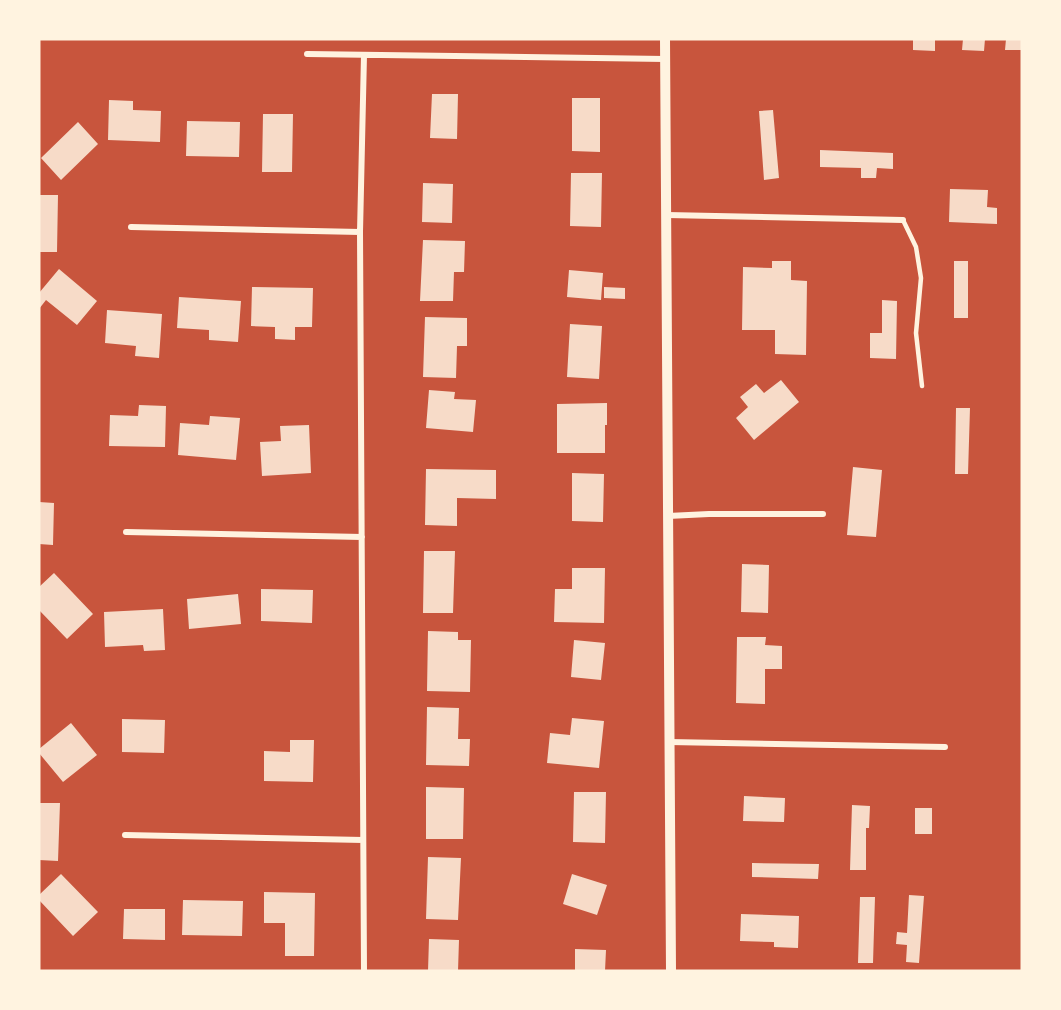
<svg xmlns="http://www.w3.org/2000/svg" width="1061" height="1010" viewBox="0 0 1061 1010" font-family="'Work Sans',sans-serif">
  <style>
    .building { fill: #f7dbc8 }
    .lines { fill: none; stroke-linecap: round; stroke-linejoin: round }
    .service { stroke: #fff3e0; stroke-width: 4.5 }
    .minor { stroke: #fff3e0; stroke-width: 6 }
    .tertiary { stroke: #fff3e0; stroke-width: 10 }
  </style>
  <rect width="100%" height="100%" fill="#c8553d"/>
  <path class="building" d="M913,39H935V51L913,50Z
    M963,39H985L984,51L962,50Z
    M1006,39H1022V50H1005Z
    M432,94H458L457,139L430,138Z
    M572,98H600V152L572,151Z
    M109,100L133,101V110L161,111L160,142L108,140Z
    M773,110L779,178L764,180L759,111Z
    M263,114H293L292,172H262Z
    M187,121L240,122L239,157L186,156Z
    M78,122L98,144L61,180L41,158Z
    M820,150L893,153V169L877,168L876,178H861V168L820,167Z
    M571,173H602L601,227L570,226Z
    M423,183L453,184L452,223L422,222Z
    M950,189L988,190L987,207L997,208V224L949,222Z
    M39,195H58L57,252H39Z
    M423,240L465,241L464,272H454L453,301H420Z
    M772,261H791V280L807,281L806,355L775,354V330H742L743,267L772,268Z
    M954,261H968V318H954Z
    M59,269L97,301L77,325L46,300L39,309V293Z
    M569,270L603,273L601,300L567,297Z
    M252,287L313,288L312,327H295V340L275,339V327L251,326Z
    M604,287L625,288V299L604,298Z
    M179,297L241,301L238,342L209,340V330L177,328Z
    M882,300L897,301L896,359L870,358V333H882Z
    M107,310L162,314L159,358L135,356L136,346L105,343Z
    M425,317L467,318V346H457L456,378L423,377Z
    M570,324L602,326L599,379L567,377Z
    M781,380L799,402L754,440L736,418L748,407L740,397L756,384L764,393Z
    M429,390L455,392L454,399L476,400L473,432L426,428Z
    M607,403V425H605V453H557V404Z
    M139,405L166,406L165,447L109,446L110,415L138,416Z
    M956,408H970L968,474H955Z
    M210,416L240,418L236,460L178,455L180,423L209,425Z
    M309,425L311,473L262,476L260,442L281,441L280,426Z
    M853,467L882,470L876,537L847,535Z
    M426,469L496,470V499L457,498V526L425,525Z
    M572,473L604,474L603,522L572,521Z
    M39,502L54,503L53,545L39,544Z
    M424,551H455L453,613H423Z
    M742,564L769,565L768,613L741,612Z
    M572,568H605L604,623L554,622L555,589H572Z
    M54,573L93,614L67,639L39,610V587Z
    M261,589L313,590L312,623L261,621Z
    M238,594L241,624L189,629L187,599Z
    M163,609L165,650L144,651L143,645L105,647L104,612Z
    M428,631L458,632V640H471L470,692L427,691Z
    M737,637H766L765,645L782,646V669H765V704L736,703Z
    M574,640L605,643L601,680L571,677Z
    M427,707L459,708L458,739H470L469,766L426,765Z
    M572,718L604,721L599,768L547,763L550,733L570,735Z
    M122,719L165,720L164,753L122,752Z
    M71,723L97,755L63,782L39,753V749Z
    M290,740H314L313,782L264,781V751L290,752Z
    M426,787L464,788L463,839H426Z
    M574,792H606L605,843L573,842Z
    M744,796L785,798L784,822L743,821Z
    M39,803H60L58,861L39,860Z
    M852,805L870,806L869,828H866V870H850Z
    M915,808H932V834H915Z
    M428,857L461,858L458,920L426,919Z
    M752,863L819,864L818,879L752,877Z
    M61,874L98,912L73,936L39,900V895Z
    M572,874L607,885L597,915L563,904Z
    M264,892L315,893L314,956H285V923H264Z
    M909,895L924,896L919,963L906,962L907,945L896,944L897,932L907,933Z
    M860,897H875L873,963H858Z
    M183,900L243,901L242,936L182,935Z
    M124,909H165V940L123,939Z
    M741,914L799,916L798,948L774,947V942L740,941Z
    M429,939L459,940L458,971H428Z
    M575,949L606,950L605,971H575Z"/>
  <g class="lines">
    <path class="service" d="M903,220L916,247L921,278L916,333L922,386"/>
    <path class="minor" d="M307,54L665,59
      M667,215L903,220
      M131,227L360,232
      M668,516L709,514H823
      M126,532L362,537
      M669,742L945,747
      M125,835L363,840
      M364,971L360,232L364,55"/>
    <path class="tertiary" d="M665,39L671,971"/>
  </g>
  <rect width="1061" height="1010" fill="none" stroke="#fff3e0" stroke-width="81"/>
</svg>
